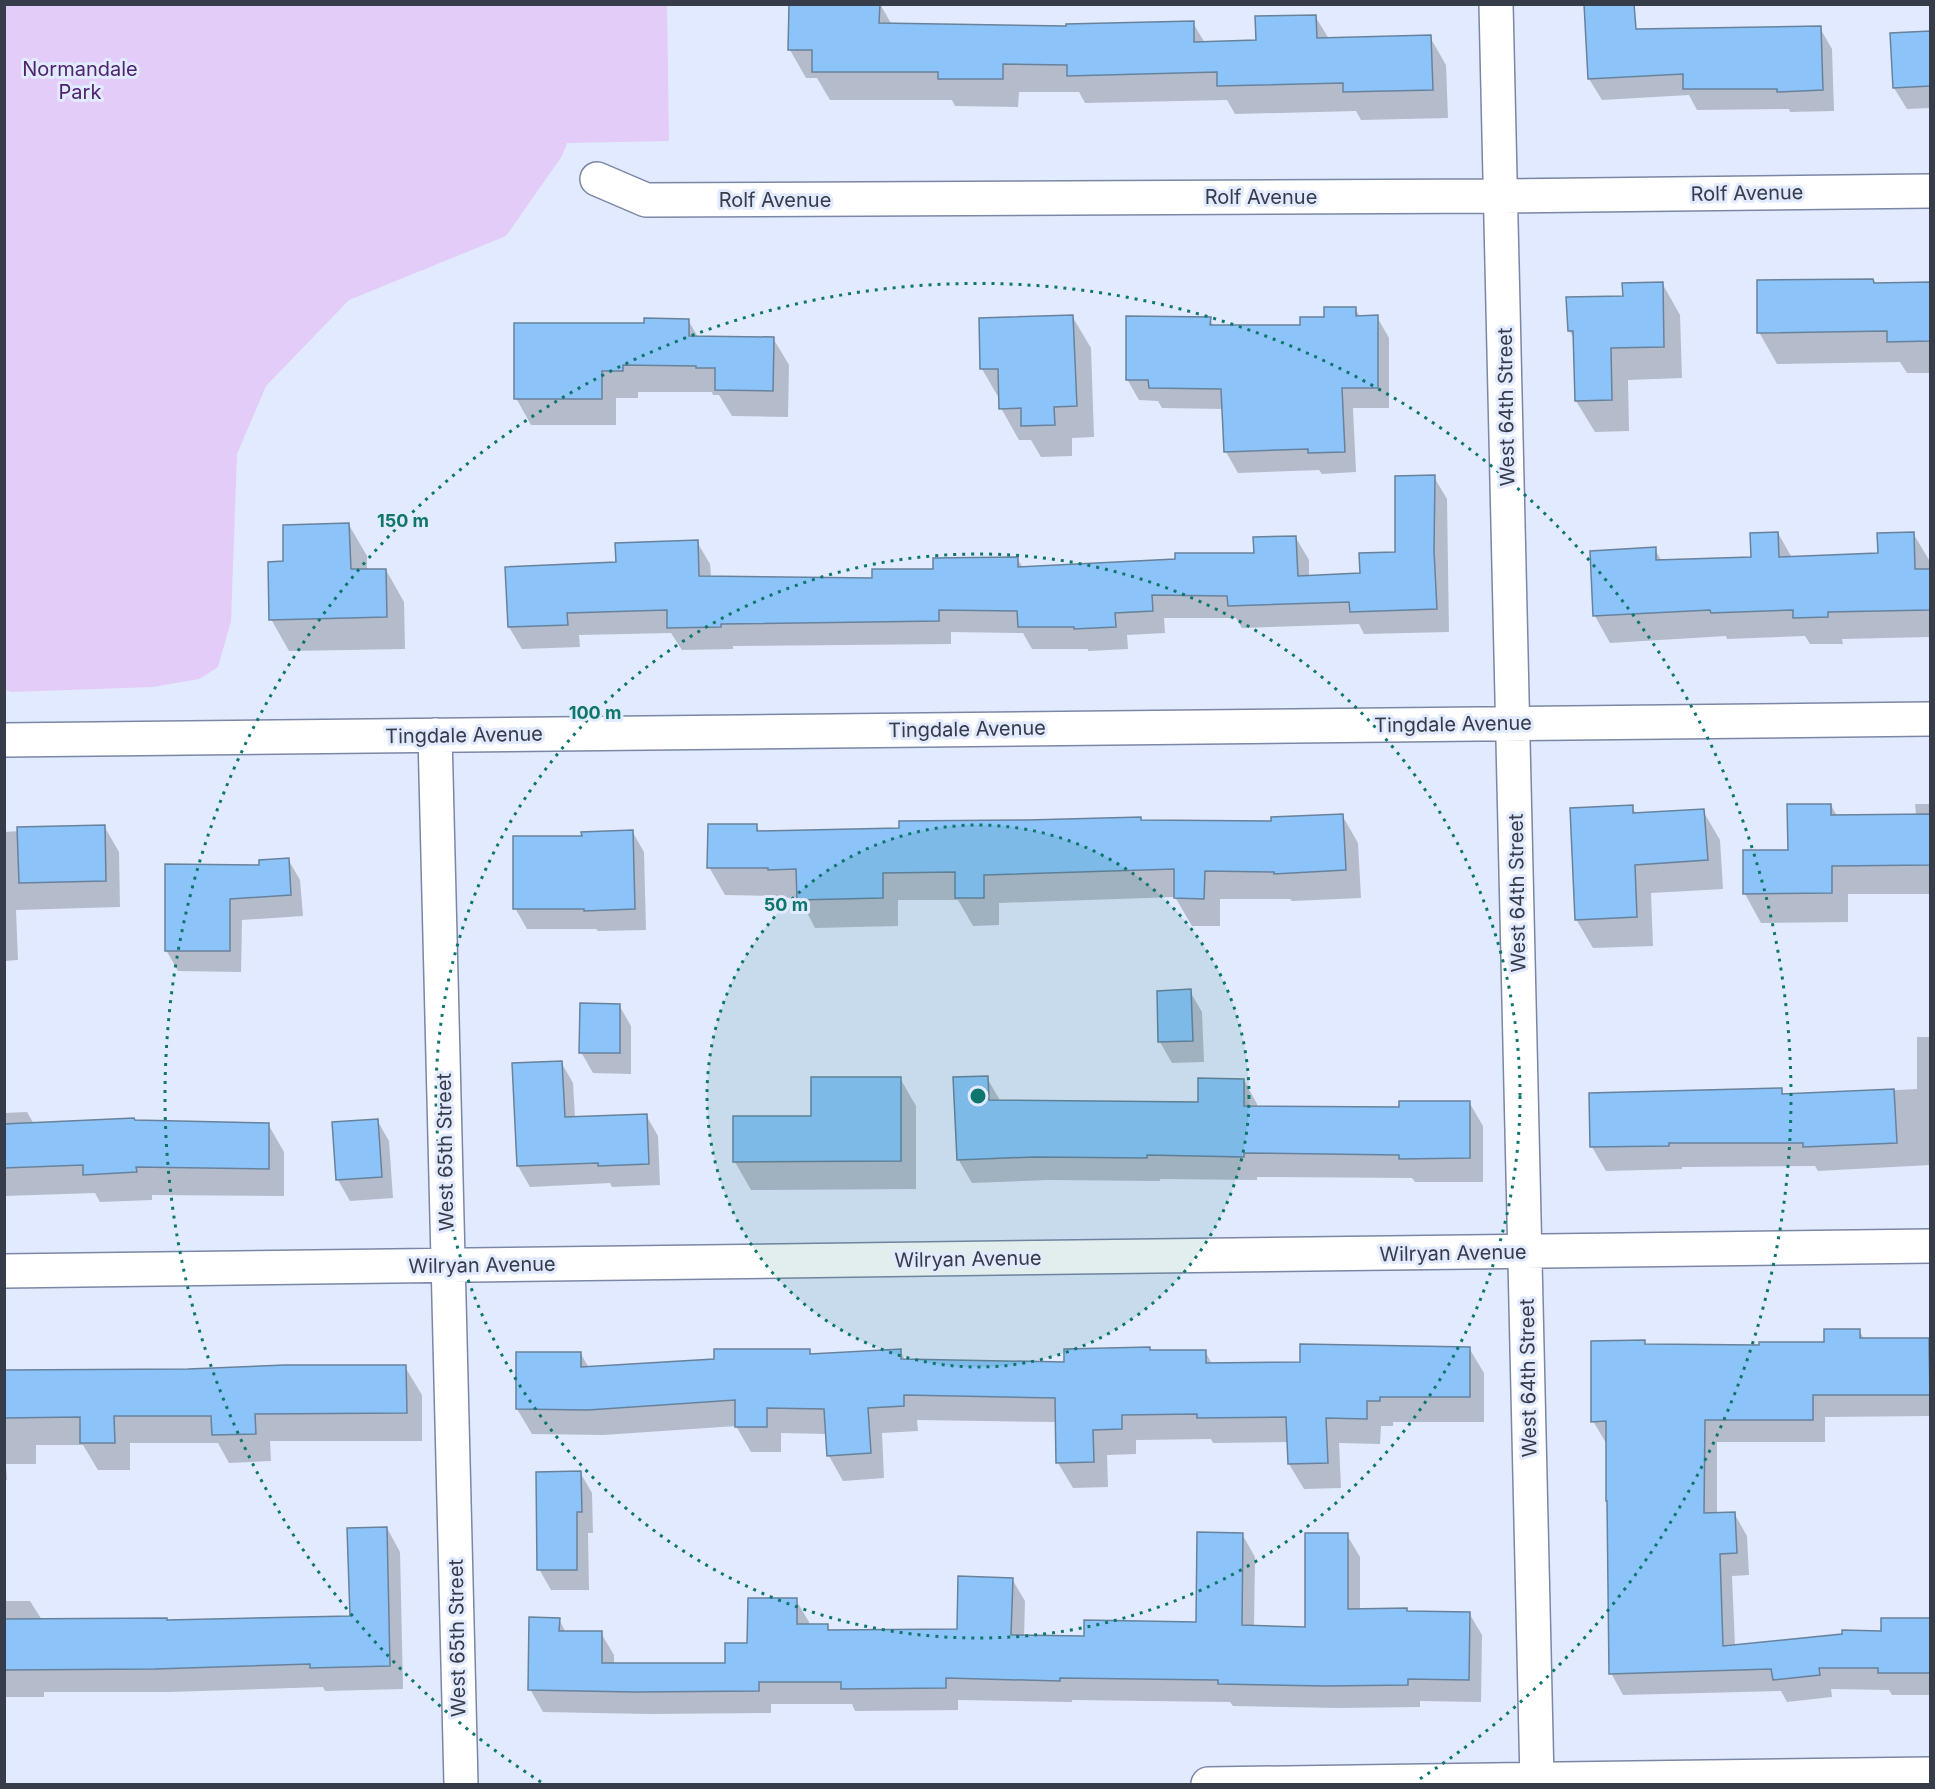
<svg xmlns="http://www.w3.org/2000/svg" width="1935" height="1789" viewBox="0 0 1935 1789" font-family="Inter,sans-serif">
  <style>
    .green { fill: #e3ccf8 }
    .shadow { fill: #0003 }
    .building { fill: #8cc4fa; stroke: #68829c; stroke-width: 1.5 }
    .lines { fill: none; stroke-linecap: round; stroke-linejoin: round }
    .minor-casing { stroke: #7b87a6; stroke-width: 36 }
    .minor { stroke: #fff; stroke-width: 33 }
    .ring { fill: none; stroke: #0f766e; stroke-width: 3; stroke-dasharray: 3 6 }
    .labels { text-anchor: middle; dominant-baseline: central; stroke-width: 6; stroke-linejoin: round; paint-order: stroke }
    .park-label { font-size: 20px; fill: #4f236d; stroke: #e1eafe }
    .street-label { font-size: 20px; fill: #373c4a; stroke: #e1eafe }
    .centre { fill: #0f766e; stroke: #e1eafe; stroke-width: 3 }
    .ring-label { font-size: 18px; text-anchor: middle; font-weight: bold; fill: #0f766e; stroke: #e1eafe; stroke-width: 6; stroke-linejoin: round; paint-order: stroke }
  </style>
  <rect width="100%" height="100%" fill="#e1eafe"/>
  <path class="green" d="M4,5H667L669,141L567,143L562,156L506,236L349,300L266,386L237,454L231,621L218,667L199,679L153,687L12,692L5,690Z"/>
  <path class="shadow" d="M790,4H880L892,25L1068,27L1193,23L1205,43L1257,42L1315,16L1329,39L1430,37L1446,65L1448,118L1361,120L1356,111L1235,114L1227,100L1085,103L1079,92H1019L1018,107L955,106L952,100H830L817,78H806L790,50Z
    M1820,28L1832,49L1834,111L1790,112L1789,109L1697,110L1689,95L1602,100L1589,79L1587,34Z
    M1930,32V108L1907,109L1894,88L1892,34Z
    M1873,280L1875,285L1930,283V373H1907L1900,362L1777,364L1759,332Z
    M1662,283L1680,315L1682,378L1628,380L1629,431L1595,432L1576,401L1575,340L1569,330L1625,297Z
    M1355,308L1360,317H1377L1389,338V408H1353L1356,472L1322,474L1319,470L1238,473L1226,452L1224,409L1162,408L1158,401L1139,400L1127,379L1210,319L1214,327L1302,326Z
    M1072,316L1091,348L1094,437L1072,438V456L1041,457L1031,440H1019L1001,408L1000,400L982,369Z
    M688,320L698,337L773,338L789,365L788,417L732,416L719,395H713L712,392H638V398H616V425H531L516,398L645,324Z
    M1434,477L1447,499L1449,632L1364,634L1359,624L1242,628L1236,618H1164L1165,633L1127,635L1128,649L1088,651V649H1032L1023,633L951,632V644L733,646V649L682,650L671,633L579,635L580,647L522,649L509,627L617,563L697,542L710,564L711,577L874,580L1017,558L1023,568L1255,555L1296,538L1309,560V577L1361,574L1396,553Z
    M349,525L367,556V570H386L404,602L405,649L289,651L271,619L285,563Z
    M1778,533L1792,558L1879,555L1913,533L1929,560V570H1930V637L1842,639L1843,644H1810L1805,636L1727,639L1726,636L1610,643L1595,616L1591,552L1655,549L1662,562L1752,558Z
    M1915,804H1930V894H1848V922L1761,923L1745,894L1744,852L1789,851L1831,805L1837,816L1916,815Z
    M1632,807L1636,814L1703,811L1720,840L1723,889L1651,893L1653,946L1593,948L1576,919Z
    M1342,815L1358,843L1361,898L1292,901L1290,899H1220V926H1192L1175,897L999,903V925L973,926L958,900H898V926L815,928L799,897L785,898L784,896L725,895L709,867L756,826L760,832L1142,821L1273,823Z
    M104,826L119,852L120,907L16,910L18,960L4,961V832Z
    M632,831L644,852L646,930L598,931L596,929H527L515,908L583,838Z
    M288,859L300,880L303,916L242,920L241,972L178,971L166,950L261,866Z
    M1190,991L1202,1012L1204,1062L1172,1063L1160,1042Z
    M619,1005L631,1026V1074L593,1073L581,1052Z
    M1917,1037H1930V1165L1818,1171L1815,1166L1682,1167V1169L1606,1171L1592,1147L1781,1090L1785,1096L1917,1089Z
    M561,1062L573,1083L575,1118L646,1115L658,1136L660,1185L612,1187L610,1183L530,1187L518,1166Z
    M900,1078L916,1106V1189L751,1190L735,1162L813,1118Z
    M987,1078L1001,1102L1199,1103L1244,1080L1257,1104V1107L1401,1109L1469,1102L1483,1126V1182H1415L1412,1178L1257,1177V1180L1160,1179V1181L1049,1180L972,1183L958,1159Z
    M27,1112L34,1124H268L284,1152V1196L152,1195V1200L100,1202L95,1193L4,1196V1113Z
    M377,1120L389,1141L393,1198L350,1201L338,1180L334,1123Z
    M1859,1330L1864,1339H1930V1416L1825,1417V1442H1717V1514L1734,1513L1747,1536L1749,1575L1732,1576L1735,1646L1882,1632L1883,1620H1930V1695H1892L1889,1690L1831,1689L1832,1697L1787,1702L1781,1691L1623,1695L1611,1673L1608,1443H1606L1593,1421L1644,1342L1646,1345L1760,1347L1826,1344Z
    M1149,1348L1151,1351H1205L1212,1364H1302L1469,1348L1484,1373V1422H1393V1426H1381L1380,1444L1339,1443L1341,1488L1304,1489L1289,1464L1288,1442L1213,1443L1211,1439L1136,1440V1454L1107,1455L1108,1487L1073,1488L1058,1463L1057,1422L917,1420L918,1431L882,1433L884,1478L843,1481L829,1456L827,1434L781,1433V1452H751L736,1426L603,1435L532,1434L517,1409V1354H581L589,1368L715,1360L810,1351L813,1356L900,1351L906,1361L1065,1363Z
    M405,1367L422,1395V1441H270L271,1461L229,1463L218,1443H130V1470H98L83,1445H36V1464H6L7,1480H4V1371Z
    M580,1472L592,1493L593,1533H588L589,1590H551L539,1569Z
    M387,1528L400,1552L403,1689L325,1691L323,1687L169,1692H44V1697H4V1601H30L42,1620L167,1622L352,1618Z
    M1242,1534L1255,1557L1254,1627L1306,1628L1347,1535L1360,1557V1610H1406L1408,1612L1469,1613L1482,1635L1481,1702L1420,1701V1707L1339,1708L1233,1706L1230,1702L1072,1700V1702L958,1700V1710L855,1711L852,1704H771V1713L649,1714L543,1712L530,1689L559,1619L566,1633H601L614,1655V1665H726L796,1600L809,1622V1625H827L831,1632L959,1631L1012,1579L1025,1601L1024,1637L1085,1638L1198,1623Z"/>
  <path class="building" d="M789,4H880L879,23L1066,26V24L1194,21V42L1256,40L1255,16L1316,15L1317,38L1431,35L1433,90L1343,92V83L1217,86V72L1067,76V65L1003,64V79H938V72H812V50H788Z
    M1584,4H1634L1636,29L1821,26L1823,90L1777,92V89H1683V74L1588,79Z
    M1930,31V86L1893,88L1890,33Z
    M1873,279L1874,283L1930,282V341L1887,342V331L1757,333V280Z
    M1663,282L1664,347L1611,348L1612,400L1575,401L1573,331H1568L1566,297L1623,296L1622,283Z
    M1324,307H1356V316L1378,315V388H1342L1345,452L1308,453V449L1224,452L1221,389L1149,388L1148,380H1126V316L1211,317L1210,325H1300V317H1324Z
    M1073,315L1077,406L1054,407L1055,425L1021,426V408L999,409L998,369H980L979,318Z
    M644,318L689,319V336L774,337L773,391L715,390V368H696V366L623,365V371H602V399H514V323H644Z
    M1435,475L1434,551L1437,609L1350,612L1349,602L1228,606L1227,596L1152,595L1153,611L1115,613L1116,627L1074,629V627H1018L1017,611L939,610V621L721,624V627L667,628V610L567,613L568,625L508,627L505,567L616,562L615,543L698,540L699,576L872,578V569H933V558L1018,557V567L1175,559V553H1254L1253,537L1296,536L1298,576L1360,573L1359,553L1395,552V476Z
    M349,523L351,569H386L387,617L269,620L268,562L283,561V525Z
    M1778,532L1779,557L1878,553L1877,533L1914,532L1915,569H1930V610L1828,612V617L1793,618V610L1711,613L1710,610L1593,616L1590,551L1656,547V560L1751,557L1750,533Z
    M1787,804H1831V815L1930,814V865L1832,866V893L1743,894V850H1788Z
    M1633,805V813L1704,809L1708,860L1635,865L1637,917L1575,920L1570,808Z
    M1343,814L1346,870L1274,874V872L1205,871L1204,899L1174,898V869L984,875V898H955V872L883,873V898L797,900L796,869L768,870V868H707L708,824H757V831L899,828V821L1028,820L1141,817V820L1271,821V817Z
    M105,825L106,881L19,883L17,827Z
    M633,830L635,909L584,911V909H513V836H582L581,832Z
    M289,858L291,895L230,899V951H165V864L259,865V860Z
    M1191,989L1193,1041L1158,1042L1157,991Z
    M580,1003L620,1004V1053H579Z
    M562,1061L565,1117L647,1114L649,1164L598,1166V1163L517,1166L512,1063Z
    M988,1076L989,1100L1198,1102V1078L1244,1079V1106L1399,1107V1101H1470V1158L1399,1159V1155L1244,1153V1157L1147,1155V1158L1034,1157L957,1160L953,1077Z
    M811,1077H901V1161L733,1162V1116H811Z
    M1782,1088V1094L1894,1089L1897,1143L1803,1147V1143H1669V1146L1590,1147L1589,1093Z
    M134,1118L135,1120L269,1123V1169L136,1167L137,1172L83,1175V1165L4,1168V1124Z
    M378,1119L382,1177L336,1180L332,1122Z
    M1824,1329H1860V1338H1929L1930,1395H1813V1420H1705L1704,1513L1735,1512L1737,1553L1720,1554L1723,1646L1842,1634V1630L1881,1631V1618H1930V1673H1878V1668H1819L1820,1675L1773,1680L1771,1669L1609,1674L1607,1501H1606V1421L1591,1422V1341L1645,1340V1344L1759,1345V1342H1824Z
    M1300,1344L1470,1347V1397H1380V1401H1367V1419L1326,1418L1328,1463L1288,1464L1286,1417L1197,1418V1414L1122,1415V1429L1093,1430L1094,1462L1056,1463L1055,1398L904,1395V1406L868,1408L871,1453L827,1456L824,1409L767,1408V1427H735V1400L588,1410L516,1409V1352H581V1367L714,1359V1349H810V1354L901,1349V1359L1064,1362V1349L1150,1347V1350H1206V1363L1300,1362Z
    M285,1365H406L407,1413L255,1414L256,1434L212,1435L211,1416H114L115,1443H80V1417L4,1418V1370L188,1369Z
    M581,1471L582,1512H577V1570H537L536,1472Z
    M387,1527L390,1666L310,1668V1664L155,1669L4,1670V1619L167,1618V1620L350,1616L347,1528Z
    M1197,1532L1243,1533L1242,1625L1305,1627V1533H1348V1609L1407,1608V1611L1470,1612L1469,1680L1408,1679V1685L1325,1686L1218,1684V1680L1060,1678V1681L946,1678V1688L841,1689V1682H759V1691L635,1692L528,1690L529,1617L560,1618L559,1631H602V1663H725V1643H747L748,1598H797V1624H828V1630L957,1629L958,1576L1013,1578L1011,1635L1084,1636V1620L1196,1622Z"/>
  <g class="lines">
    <defs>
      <path id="minor" d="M1496,4L1537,1781
        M597,179L646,200L1501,196L1930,191
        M435,735L461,1784
        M4,740L1930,719
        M4,1271L1930,1246
        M1208,1784L1930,1774"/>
    </defs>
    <use href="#minor" class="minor-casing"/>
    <use href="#minor" class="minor"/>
  </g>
  <circle cx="978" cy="1096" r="271" fill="#0f766e" fill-opacity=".12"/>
  <g class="ring">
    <circle cx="978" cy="1096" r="271"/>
    <circle cx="978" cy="1096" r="542"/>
    <path d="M541 1782A813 813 0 1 1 1415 1782"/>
  </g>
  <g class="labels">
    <g class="park-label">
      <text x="80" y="69">Normandale<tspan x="80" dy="23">Park</tspan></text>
    </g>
    <g class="street-label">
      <text transform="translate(1747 193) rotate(-1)">Rolf Avenue</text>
      <text x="1261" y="197">Rolf Avenue</text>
      <text x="775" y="200">Rolf Avenue</text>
      <text transform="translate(1506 407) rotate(-91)">West 64th Street</text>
      <text transform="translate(1453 724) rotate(-1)">Tingdale Avenue</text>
      <text transform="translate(967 729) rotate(-1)">Tingdale Avenue</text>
      <text transform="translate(464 735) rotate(-1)">Tingdale Avenue</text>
      <text transform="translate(1517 893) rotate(-91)">West 64th Street</text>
      <text transform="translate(445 1152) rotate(-91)">West 65th Street</text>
      <text transform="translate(1453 1253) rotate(-1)">Wilryan Avenue</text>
      <text transform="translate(968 1259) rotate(-1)">Wilryan Avenue</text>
      <text transform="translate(482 1265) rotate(-1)">Wilryan Avenue</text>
      <text transform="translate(1528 1378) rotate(-91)">West 64th Street</text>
      <text transform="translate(457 1638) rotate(-91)">West 65th Street</text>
    </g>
  </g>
  <circle cx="978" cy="1096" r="9" class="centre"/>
  <g class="ring-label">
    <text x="403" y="527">150 m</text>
    <text x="595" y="719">100 m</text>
    <text x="786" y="911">50 m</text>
  </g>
  <rect width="1935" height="1789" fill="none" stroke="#373c4a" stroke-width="12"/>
</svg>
